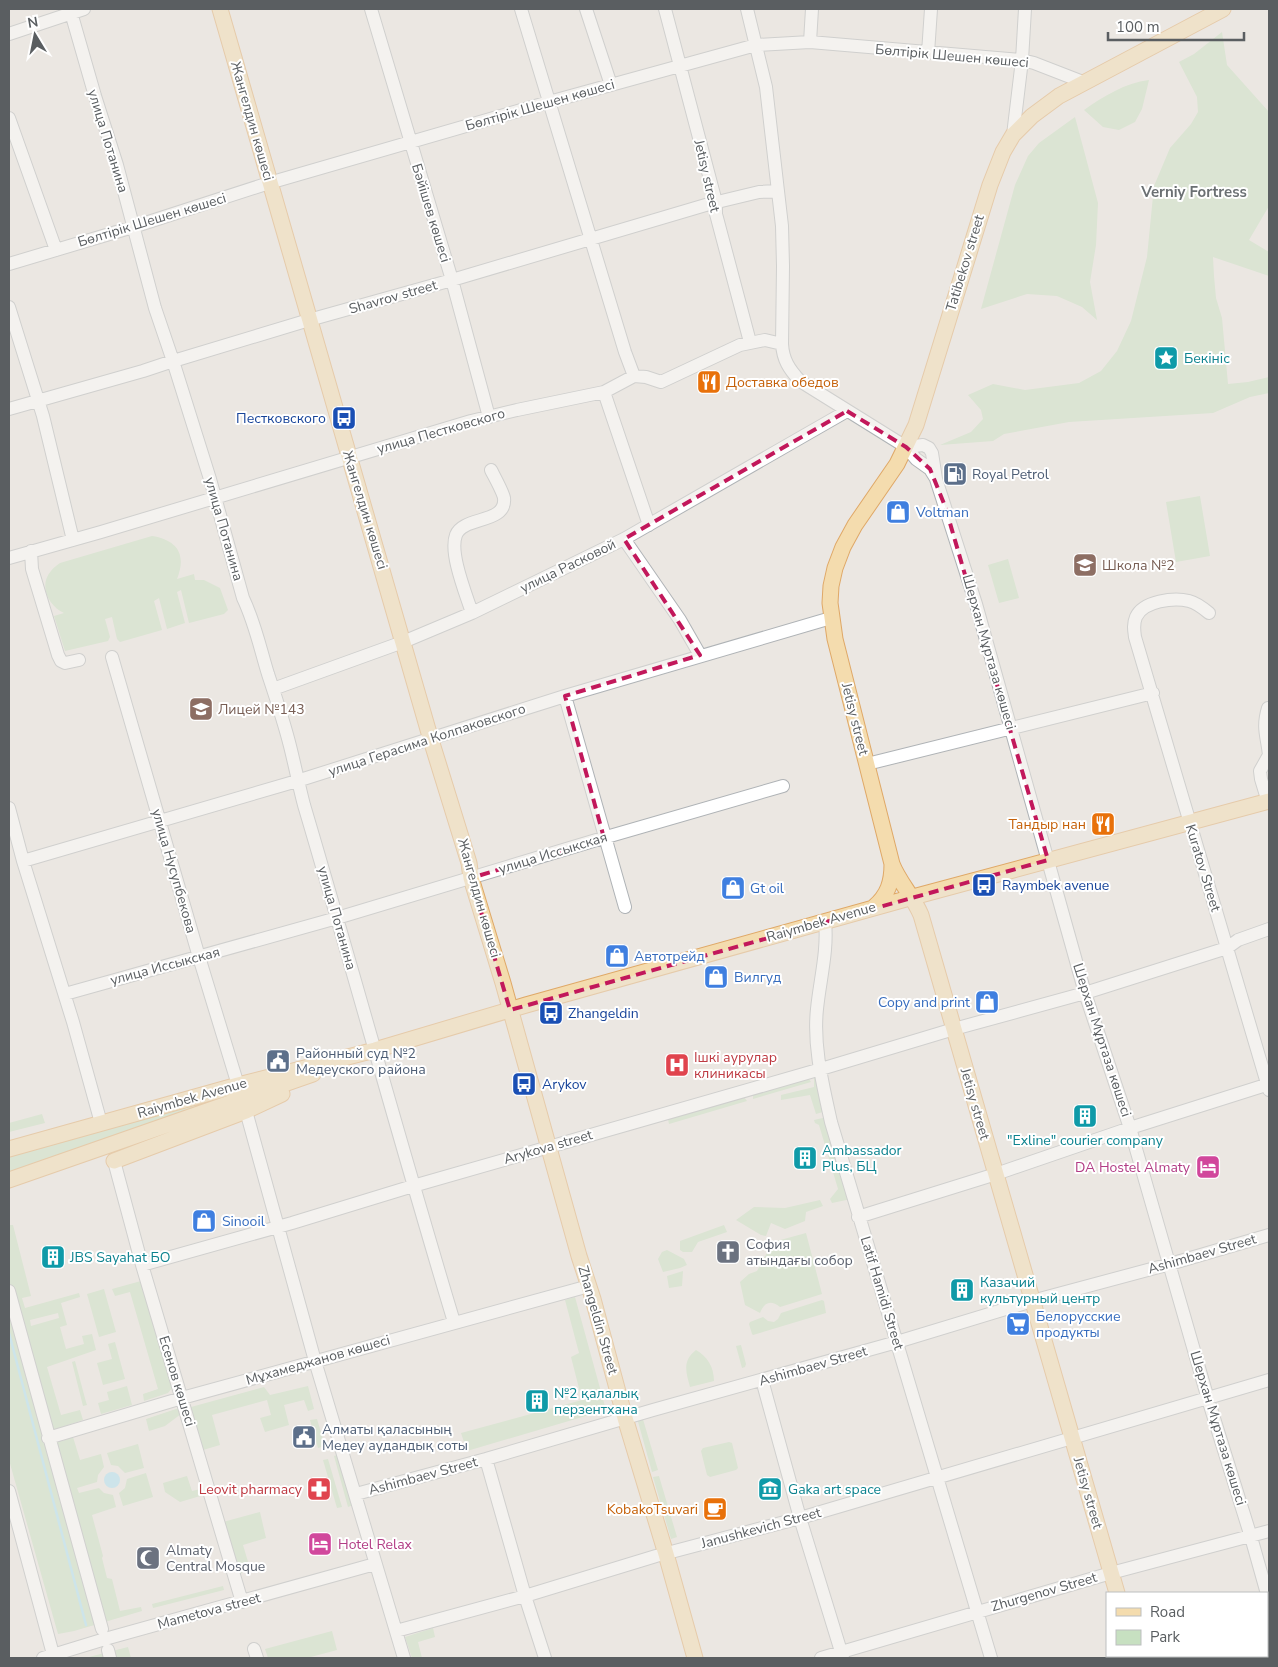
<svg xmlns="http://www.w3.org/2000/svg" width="1278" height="1667" viewBox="0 0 1278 1667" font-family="'Nunito Sans',sans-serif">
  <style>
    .green { fill: #c7e0c1; fill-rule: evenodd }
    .water { fill: #a9e0f4 }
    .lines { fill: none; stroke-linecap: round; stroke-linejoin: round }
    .stream { stroke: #a9e0f4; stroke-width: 2.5 }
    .minor-casing { stroke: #afb3b6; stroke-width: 14 }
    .major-casing { stroke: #dfa867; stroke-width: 17 }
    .minor { stroke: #fff; stroke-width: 12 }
    .major { stroke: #f4dcae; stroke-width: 15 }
    .marked { fill: none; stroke: #c2185b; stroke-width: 4; stroke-dasharray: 10 6; stroke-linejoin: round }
    .labels { text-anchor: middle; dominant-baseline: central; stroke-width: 4; stroke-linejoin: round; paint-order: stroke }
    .street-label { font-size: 14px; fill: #5a5e61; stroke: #fff }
    .culture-label { font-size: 14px; fill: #0d838f; stroke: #fff; text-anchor: start }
    .food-label { font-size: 14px; fill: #c56008; stroke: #fff; text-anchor: end }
    .transit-label { font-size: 14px; fill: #164399; stroke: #fff; text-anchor: start }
    .service-label { font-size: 14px; fill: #4e5e75; stroke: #fff; text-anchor: start }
    .shop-label { font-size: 14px; fill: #366cbe; stroke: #fff; text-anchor: start }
    .education-label { font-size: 14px; fill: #785e54; stroke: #fff; text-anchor: start }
    .health-label { font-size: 14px; fill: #be3a42; stroke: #fff; text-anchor: start }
    .hotel-label { font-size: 14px; fill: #b23c85; stroke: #fff; text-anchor: end }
    .worship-label { font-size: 14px; fill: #5b616d; stroke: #fff; text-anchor: start }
    .neighbourhood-label { font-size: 15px; font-weight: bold; fill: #6b7073; stroke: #fff }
  </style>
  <rect width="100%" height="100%" fill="#ebe7e2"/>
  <path class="green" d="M1222,32L1227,65L1269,112V206L1249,240L1269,252V276L1213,257L1214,276L1216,298L1222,318L1228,384L1248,382L1269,377V393L1250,397L1213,413L1069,422L1004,434L993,441L940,445L971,432L983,419L981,410L968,395L993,384L1025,390L1079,383L1101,371L1117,351L1131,321L1147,257L1154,186L1170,148L1191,124L1198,112L1197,97L1179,62L1194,54Z
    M1149,80L1142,109L1135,122L1119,130L1103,127L1084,110C1104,96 1125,83 1149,80Z
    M1075,117L1098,203L1096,245L1090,282L1097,320L1082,307L1057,296L1027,294L981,309L1015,185L1028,156L1039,143Z
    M1200,496L1210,556L1176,562L1166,502Z
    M152,536C177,540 187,554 177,579L194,574L195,580H204L220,588L228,610L224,614L189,623L181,590L177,592L185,623L167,629L159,598L154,601L162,630L120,642L117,639L112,617L105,619L110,637L108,641L65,651L54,616L64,613C49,606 38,586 51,571C53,568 57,565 60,563Z
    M1008,559L1019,598L999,603L988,565Z
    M299,1074L208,1102L9,1173V1157Z
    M808,1078L811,1082L753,1099V1093Z
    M814,1078H818L826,1111L816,1114L810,1095L781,1100V1095L814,1087Z
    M744,1097L747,1101L669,1124L668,1119Z
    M42,1114L45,1123L9,1132V1123Z
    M827,1117L851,1199L832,1203L830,1199L838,1189L819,1125L815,1123L814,1120Z
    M820,1200L823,1206L806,1212L805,1221L785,1229L771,1223L766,1236L761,1235L736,1220L754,1207L785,1208Z
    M9,1225H13L31,1296L22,1298L25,1308L79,1293L80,1297L61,1303L67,1325L60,1327L66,1349L84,1344L82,1336L92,1334L96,1350L47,1367L61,1415L80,1410L83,1420L59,1428L62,1441L73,1437L80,1460L101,1454L104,1467L98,1475L97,1482L77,1488L79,1493L99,1488L104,1493L113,1495L116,1507L92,1515L103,1556L102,1558L107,1578L112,1579L120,1611L141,1607L142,1611L74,1631L58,1634L9,1460ZM58,1313L59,1318L31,1326L30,1320Z
    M724,1225L727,1232L698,1242L692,1252H683L680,1250V1241Z
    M806,1233L822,1294L780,1307C770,1299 764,1303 760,1313L745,1305L740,1282L749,1274L757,1271L773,1242Z
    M667,1250L684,1259L687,1265L680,1268L663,1272L658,1259L662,1252Z
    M683,1271L682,1286L669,1288L667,1276Z
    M141,1281L172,1388L168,1393L144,1401L143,1394L158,1389L130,1292L115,1296L112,1289Z
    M104,1289L116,1332L99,1337L87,1294Z
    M575,1297L606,1410L467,1451L461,1433L582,1400L571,1357L579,1353L565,1300Z
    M822,1300L824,1301L826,1313L753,1335L752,1334L749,1324L750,1322L763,1317L768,1321L774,1322L778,1319L781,1313Z
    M115,1342L125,1379L103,1385L97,1363L112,1359L108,1344Z
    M741,1345L746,1364L745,1367L742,1368L736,1346Z
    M696,1350C707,1356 714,1367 714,1381L690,1387C686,1372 682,1361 696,1350Z
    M75,1361L86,1402L87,1405L83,1406L72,1362Z
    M127,1386L132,1405L101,1414L98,1403L109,1400L107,1392Z
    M308,1386L314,1409L308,1411L304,1400L284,1405L289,1425L265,1432L260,1418L271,1415L267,1400L212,1415L220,1445L203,1450L191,1407L264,1387L270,1395Z
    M179,1408L181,1414L165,1426L149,1431L146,1419Z
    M642,1416L658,1470L652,1472L637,1418Z
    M317,1419L325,1446L318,1448L310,1420Z
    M729,1442L732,1443L738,1468L736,1470L710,1477L707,1475L701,1451L703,1448Z
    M138,1444L144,1468L125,1473L118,1466L111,1465L107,1453Z
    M340,1454L356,1504L348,1507L334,1456Z
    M328,1459L342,1507L337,1508L323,1460Z
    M146,1473L153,1497L123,1506L119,1493L125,1488L127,1479Z
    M187,1476L192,1491L205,1488L207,1494L180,1502L165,1492L163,1483Z
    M659,1476L677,1537L671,1539L653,1477Z
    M260,1512L266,1538L243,1545L249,1565L238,1577L223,1522Z
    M223,1586L224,1590L153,1608L152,1604Z
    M433,1628L435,1637L418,1642L422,1658H412L405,1637Z
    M332,1631L337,1650L307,1658H268L265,1649Z
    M128,1647L131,1658H85Z"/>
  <path class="water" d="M104 1480a8 8 0 1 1 16 0a8 8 0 1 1-16 0Z"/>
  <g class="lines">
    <path class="stream" d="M9,1333L86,1625"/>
    <defs>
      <path id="minor" d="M70,9L95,96L117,165L155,308L173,361L210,479L243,598C255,623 260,648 268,674C276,698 284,722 290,746C295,766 299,786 304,805C355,977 402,1150 454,1322
        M371,9L452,280L489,417
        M521,9L625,352L634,376
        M586,9L611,85
        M665,9L716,202V214L750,342
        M747,9L766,87L782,226L783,266L782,344C783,360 789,369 800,381L906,447L916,459L930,469L935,477
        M9,34L84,9
        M810,42L812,9
        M928,53L931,9
        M9,118L56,250
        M1013,135L1022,60L1025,9
        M9,264L133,227L269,183L549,102L756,45L810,42L1022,60L1034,63L1083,82
        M9,307L43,416L73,540
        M604,392L649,525
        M9,409L143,371L170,362L309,320L452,280L709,204L759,192L778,191
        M906,447L923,445L929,448L932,453L936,479L976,604L1085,993L1130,1128L1208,1399L1251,1537L1269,1601
        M624,539L680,620L700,655
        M31,551L32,569L58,655L61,661L65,663L79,660
        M9,558L101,532L471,421L517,410L604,392L634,376L646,377L661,382L740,345L765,340L782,344
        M472,613C466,594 449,553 456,535C463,516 507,524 504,498C503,492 494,476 491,470
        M1209,613C1203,608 1197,603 1189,601C1174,597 1143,601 1136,617C1133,624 1134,630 1135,637L1269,1090
        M112,657L199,957L238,1085
        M273,689L403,642L472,613L624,539L847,411
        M565,696L625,907
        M1268,708C1262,728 1267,736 1269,755L1260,771L1261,779L1268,802
        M867,764L1153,693
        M9,808L23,861L73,1022L101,1123
        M23,861L297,781L565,696L831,618
        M825,921C828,951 820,979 817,1009C813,1047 823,1085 831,1122L991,1658
        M65,994L337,918L603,838L783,786
        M246,1111L315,1361L404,1658
        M114,1161L142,1265L242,1602
        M858,1217L996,1174L1130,1128L1269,1084
        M142,1265L292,1223L413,1186L821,1069L954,1029L1085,993L1227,948L1238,940L1269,929
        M9,1291L102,1629
        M762,1380L800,1518L843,1658
        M48,1438L182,1398L589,1286
        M486,1459L525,1596L545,1658
        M9,1491L54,1658
        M356,1494L486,1459L653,1410L897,1342L1032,1301L1170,1264L1269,1235
        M396,1631L525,1596L656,1556L800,1518L1269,1380
        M254,1649L257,1658
        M108,1650L110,1658
        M43,1658L105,1639L375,1564
        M821,1658L1111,1573L1269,1531"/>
      <path id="major" d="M220,9L431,740L469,863L471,878L503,983L579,1256L593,1299L625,1418L666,1554L695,1658
        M874,907C888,895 892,882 892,864
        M9,1149L238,1085L375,1050L526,1005L913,897L1269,801
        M114,1161L246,1111L282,1094
        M9,1180L313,1074
        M1117,1593L921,915C913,896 899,882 892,864L835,639L830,603L831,586L835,568L843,547L855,525L897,464L916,425L990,185L1003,152L1013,135L1032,116L1059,96L1223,9
        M1135,1656L1136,1658"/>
    </defs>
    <use href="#minor" class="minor-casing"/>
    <use href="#major" class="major-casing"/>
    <use href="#minor" class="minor"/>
    <use href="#major" class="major"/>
  </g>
  <path d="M0 0H1278V1667H0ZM847,411L906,447L930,469L945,506L1048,860L510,1010L471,878L604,838L565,696L700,655L624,539Z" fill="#ebe7e2" fill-opacity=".55" fill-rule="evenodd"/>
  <path class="marked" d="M847,411L906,447L930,469L945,506L1048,860L510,1010L471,878L604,838L565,696L700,655L624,539Z"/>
  <defs>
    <symbol id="sight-square" viewBox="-11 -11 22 22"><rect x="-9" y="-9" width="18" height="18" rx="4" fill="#0f9aa8" stroke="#fff"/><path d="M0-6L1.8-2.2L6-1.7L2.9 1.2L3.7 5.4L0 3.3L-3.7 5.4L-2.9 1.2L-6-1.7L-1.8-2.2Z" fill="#fff"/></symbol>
    <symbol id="restaurant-square" viewBox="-11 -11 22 22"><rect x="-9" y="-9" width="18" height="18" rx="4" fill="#e8710a" stroke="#fff"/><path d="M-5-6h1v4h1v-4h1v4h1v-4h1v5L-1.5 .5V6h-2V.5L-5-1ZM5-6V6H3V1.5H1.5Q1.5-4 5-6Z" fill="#fff"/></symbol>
    <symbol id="bus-square" viewBox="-11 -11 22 22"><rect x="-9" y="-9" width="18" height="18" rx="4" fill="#1a4fb4" stroke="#fff"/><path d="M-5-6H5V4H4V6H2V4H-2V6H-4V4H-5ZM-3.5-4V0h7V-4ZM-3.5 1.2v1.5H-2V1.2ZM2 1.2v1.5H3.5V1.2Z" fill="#fff"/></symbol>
    <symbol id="fuel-square" viewBox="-11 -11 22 22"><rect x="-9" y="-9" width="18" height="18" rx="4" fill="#5c6f8a" stroke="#fff"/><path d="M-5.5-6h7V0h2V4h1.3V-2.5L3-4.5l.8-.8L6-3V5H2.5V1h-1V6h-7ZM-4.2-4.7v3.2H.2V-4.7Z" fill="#fff"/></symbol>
    <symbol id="shop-square" viewBox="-11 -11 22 22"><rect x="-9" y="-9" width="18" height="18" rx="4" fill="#3f7fe0" stroke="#fff"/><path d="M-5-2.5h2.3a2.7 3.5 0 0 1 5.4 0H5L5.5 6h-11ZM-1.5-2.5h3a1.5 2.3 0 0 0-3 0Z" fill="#fff"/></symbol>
    <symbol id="school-square" viewBox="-11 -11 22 22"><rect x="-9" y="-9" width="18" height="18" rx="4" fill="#8d6e63" stroke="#fff"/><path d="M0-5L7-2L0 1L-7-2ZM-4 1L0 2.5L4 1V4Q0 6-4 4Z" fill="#fff"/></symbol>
    <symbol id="civic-square" viewBox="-11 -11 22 22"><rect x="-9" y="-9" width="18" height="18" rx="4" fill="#5c6f8a" stroke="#fff"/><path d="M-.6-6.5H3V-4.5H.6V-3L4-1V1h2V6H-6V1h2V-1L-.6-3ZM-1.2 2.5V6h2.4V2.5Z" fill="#fff"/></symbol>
    <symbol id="hospital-square" viewBox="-11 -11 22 22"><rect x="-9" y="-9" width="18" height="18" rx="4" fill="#e0444e" stroke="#fff"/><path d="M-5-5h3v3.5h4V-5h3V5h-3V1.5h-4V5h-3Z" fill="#fff"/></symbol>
    <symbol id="building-square" viewBox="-11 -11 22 22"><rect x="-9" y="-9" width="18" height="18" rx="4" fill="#0f9aa8" stroke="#fff"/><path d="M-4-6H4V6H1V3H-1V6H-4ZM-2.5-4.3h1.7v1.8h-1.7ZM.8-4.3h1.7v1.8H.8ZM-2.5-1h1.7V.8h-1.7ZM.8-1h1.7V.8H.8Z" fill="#fff"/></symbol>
    <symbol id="hotel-square" viewBox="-11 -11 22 22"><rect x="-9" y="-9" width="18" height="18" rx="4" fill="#d1479c" stroke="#fff"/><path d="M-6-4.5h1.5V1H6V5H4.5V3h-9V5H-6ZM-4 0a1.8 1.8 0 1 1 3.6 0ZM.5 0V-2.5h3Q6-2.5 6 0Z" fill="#fff"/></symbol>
    <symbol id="church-square" viewBox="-11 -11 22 22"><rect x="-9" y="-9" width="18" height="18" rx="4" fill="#6b7280" stroke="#fff"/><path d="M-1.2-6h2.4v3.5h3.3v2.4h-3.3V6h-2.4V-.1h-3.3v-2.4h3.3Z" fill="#fff"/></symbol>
    <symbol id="supermarket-square" viewBox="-11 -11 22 22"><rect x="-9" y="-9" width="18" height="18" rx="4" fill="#3f7fe0" stroke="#fff"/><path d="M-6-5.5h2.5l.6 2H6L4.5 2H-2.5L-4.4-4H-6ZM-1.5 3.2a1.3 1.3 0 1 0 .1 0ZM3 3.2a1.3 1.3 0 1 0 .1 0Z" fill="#fff"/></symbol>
    <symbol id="pharmacy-square" viewBox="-11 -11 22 22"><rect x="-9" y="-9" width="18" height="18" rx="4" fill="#e0444e" stroke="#fff"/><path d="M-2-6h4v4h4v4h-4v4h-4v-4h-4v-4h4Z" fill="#fff"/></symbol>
    <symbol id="museum-square" viewBox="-11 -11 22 22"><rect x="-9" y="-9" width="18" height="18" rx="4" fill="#0f9aa8" stroke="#fff"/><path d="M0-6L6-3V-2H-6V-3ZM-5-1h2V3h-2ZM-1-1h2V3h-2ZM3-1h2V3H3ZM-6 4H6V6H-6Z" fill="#fff"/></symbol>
    <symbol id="cafe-square" viewBox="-11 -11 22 22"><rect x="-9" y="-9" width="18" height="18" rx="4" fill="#e8710a" stroke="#fff"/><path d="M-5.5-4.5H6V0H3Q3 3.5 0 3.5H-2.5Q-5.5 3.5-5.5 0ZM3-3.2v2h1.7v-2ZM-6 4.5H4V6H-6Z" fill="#fff"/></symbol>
    <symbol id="mosque-square" viewBox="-11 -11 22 22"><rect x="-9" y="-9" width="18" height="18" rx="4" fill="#6b7280" stroke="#fff"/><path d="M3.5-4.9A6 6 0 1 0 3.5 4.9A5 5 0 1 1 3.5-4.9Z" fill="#fff"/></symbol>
  </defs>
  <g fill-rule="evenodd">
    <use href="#sight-square" x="1152" y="344" width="28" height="28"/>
    <use href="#restaurant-square" x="695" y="368" width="28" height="28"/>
    <use href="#bus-square" x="330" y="404" width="28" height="28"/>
    <use href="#fuel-square" x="941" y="460" width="28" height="28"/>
    <use href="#shop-square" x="884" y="498" width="28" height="28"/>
    <use href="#school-square" x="1071" y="551" width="28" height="28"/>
    <use href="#school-square" x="187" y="695" width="28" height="28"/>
    <use href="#restaurant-square" x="1089" y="810" width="28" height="28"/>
    <use href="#bus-square" x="970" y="871" width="28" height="28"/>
    <use href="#shop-square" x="719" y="874" width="28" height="28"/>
    <use href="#shop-square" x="603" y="942" width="28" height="28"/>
    <use href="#shop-square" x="702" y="963" width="28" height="28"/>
    <use href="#shop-square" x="973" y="988" width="28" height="28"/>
    <use href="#bus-square" x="537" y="999" width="28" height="28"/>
    <use href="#civic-square" x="264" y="1047" width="28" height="28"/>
    <use href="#hospital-square" x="663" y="1051" width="28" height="28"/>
    <use href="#bus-square" x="510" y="1070" width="28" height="28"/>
    <use href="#building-square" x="1071" y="1102" width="28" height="28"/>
    <use href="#building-square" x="791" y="1144" width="28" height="28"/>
    <use href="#hotel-square" x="1194" y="1153" width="28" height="28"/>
    <use href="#shop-square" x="190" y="1207" width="28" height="28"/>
    <use href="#church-square" x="714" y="1238" width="28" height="28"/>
    <use href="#building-square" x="39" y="1243" width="28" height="28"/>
    <use href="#building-square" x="948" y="1276" width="28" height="28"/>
    <use href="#supermarket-square" x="1004" y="1310" width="28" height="28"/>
    <use href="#building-square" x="523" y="1387" width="28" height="28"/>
    <use href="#civic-square" x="290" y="1423" width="28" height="28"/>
    <use href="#pharmacy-square" x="305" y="1475" width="28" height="28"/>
    <use href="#museum-square" x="756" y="1475" width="28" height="28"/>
    <use href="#cafe-square" x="701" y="1495" width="28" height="28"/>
    <use href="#hotel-square" x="306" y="1530" width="28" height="28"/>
    <use href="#mosque-square" x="134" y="1544" width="28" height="28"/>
  </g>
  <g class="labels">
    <g class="street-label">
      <text transform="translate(952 56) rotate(5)">Бөлтірік Шешен көшесі</text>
      <text transform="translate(540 105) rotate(-16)">Бөлтірік Шешен көшесі</text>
      <text transform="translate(252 121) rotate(74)">Жангелдин көшесі</text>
      <text transform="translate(108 141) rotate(73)">улица Потанина</text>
      <text transform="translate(707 176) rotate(77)">Jetisy street</text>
      <text transform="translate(431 213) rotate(73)">Бәйішев көшесі</text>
      <text transform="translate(152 220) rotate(-17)">Бөлтірік Шешен көшесі</text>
      <text transform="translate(965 263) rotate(-73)">Tatibekov street</text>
      <text transform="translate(393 297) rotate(-16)">Shavrov street</text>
      <text transform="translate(441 431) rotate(-16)">улица Пестковского</text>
      <text transform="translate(365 510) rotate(73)">Жангелдин көшесі</text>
      <text transform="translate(224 529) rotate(74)">улица Потанина</text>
      <text transform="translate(568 566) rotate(-26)">улица Расковой</text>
      <text transform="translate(989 652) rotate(74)">Шерхан Мұртаза көшесі</text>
      <text transform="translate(855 719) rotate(76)">Jetisy street</text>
      <text transform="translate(427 740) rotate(-18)">улица Герасима Колпаковского</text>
      <text transform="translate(553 853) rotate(-17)">улица Иссыкская</text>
      <text transform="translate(1203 868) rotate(73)">Kuratov Street</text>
      <text transform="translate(174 871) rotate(74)">улица Нусупбекова</text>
      <text transform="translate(479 898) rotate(74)">Жангелдин көшесі</text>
      <text transform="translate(337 918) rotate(74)">улица Потанина</text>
      <text transform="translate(821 922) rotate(-16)">Raiymbek Avenue</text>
      <text transform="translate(165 966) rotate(-15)">улица Иссыкская</text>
      <text transform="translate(1102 1040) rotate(72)">Шерхан Мұртаза көшесі</text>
      <text transform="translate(192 1098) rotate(-16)">Raiymbek Avenue</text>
      <text transform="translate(975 1104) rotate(74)">Jetisy street</text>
      <text transform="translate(548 1147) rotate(-16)">Arykova street</text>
      <text transform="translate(1202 1254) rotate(-16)">Ashimbaev Street</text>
      <text transform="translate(882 1293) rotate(73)">Latif Hamidi Street</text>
      <text transform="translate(598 1320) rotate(74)">Zhangeldin Street</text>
      <text transform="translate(318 1360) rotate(-16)">Мұхамеджанов көшесі</text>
      <text transform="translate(813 1366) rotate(-16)">Ashimbaev Street</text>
      <text transform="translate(177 1381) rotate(73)">Есенов көшесі</text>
      <text transform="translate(1218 1428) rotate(73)">Шерхан Мұртаза көшесі</text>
      <text transform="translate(423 1476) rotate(-15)">Ashimbaev Street</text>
      <text transform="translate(1088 1493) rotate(74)">Jetisy street</text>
      <text transform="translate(761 1528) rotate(-15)">Janushkevich Street</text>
      <text transform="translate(1044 1592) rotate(-16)">Zhurgenov Street</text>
      <text transform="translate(209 1611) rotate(-15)">Mametovа street</text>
    </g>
    <g class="culture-label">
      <text x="1184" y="358">Бекініс</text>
      <text x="1085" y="1140" text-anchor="middle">"Exline" courier company</text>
      <text x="822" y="1150">Ambassador<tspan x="822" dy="16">Plus, БЦ</tspan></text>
      <text x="70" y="1257">JBS Sayahat БО</text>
      <text x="980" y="1282">Казачий<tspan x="980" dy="16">культурный центр</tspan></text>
      <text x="554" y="1393">№2 қалалық<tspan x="554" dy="16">перзентхана</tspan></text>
      <text x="788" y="1489">Gaka art space</text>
    </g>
    <g class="food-label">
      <text x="726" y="382" text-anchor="start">Доставка обедов</text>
      <text x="1086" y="824">Тандыр нан</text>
      <text x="698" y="1509">KobakoTsuvari</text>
    </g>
    <g class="transit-label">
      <text x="326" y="418" text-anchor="end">Пестковского</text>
      <text x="1002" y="885">Raymbek avenue</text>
      <text x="568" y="1013">Zhangeldin</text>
      <text x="542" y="1084">Arykov</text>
    </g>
    <g class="service-label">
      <text x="972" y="474">Royal Petrol</text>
      <text x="296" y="1053">Районный суд №2<tspan x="296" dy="16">Медеуского района</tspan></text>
      <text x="322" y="1429">Алматы қаласының<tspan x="322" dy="16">Медеу аудандық соты</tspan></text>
    </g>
    <g class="shop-label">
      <text x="916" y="512">Voltman</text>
      <text x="750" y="888">Gt oil</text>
      <text x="634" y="956">Автотрейд</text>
      <text x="734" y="977">Вилгуд</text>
      <text x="970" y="1002" text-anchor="end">Copy and print</text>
      <text x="222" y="1221">Sinooil</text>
      <text x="1036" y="1316">Белорусские<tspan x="1036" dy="16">продукты</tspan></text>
    </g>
    <g class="education-label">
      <text x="1102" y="565">Школа №2</text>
      <text x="218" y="709">Лицей №143</text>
    </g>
    <g class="health-label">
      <text x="694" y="1057">Ішкі аурулар<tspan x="694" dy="16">клиникасы</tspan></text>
      <text x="302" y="1489" text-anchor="end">Leovit pharmacy</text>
    </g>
    <g class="hotel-label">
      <text x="1190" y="1167">DA Hostel Almaty</text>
      <text x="338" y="1544" text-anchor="start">Hotel Relax</text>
    </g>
    <g class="worship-label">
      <text x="746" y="1244">София<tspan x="746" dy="16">атындағы собор</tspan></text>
      <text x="166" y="1550">Almaty<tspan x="166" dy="16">Central Mosque</tspan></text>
    </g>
    <g class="neighbourhood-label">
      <text x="1194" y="192">Verniy Fortress</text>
    </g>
  </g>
  <rect width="1278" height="1667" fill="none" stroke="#5a5e61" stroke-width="20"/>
  <rect x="1106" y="1592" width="162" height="65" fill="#ffffff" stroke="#bdbfc0"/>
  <rect x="1116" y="1608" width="25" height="8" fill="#f4dcae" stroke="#bdbfc0"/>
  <text x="1150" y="1617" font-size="15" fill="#5a5e61">Road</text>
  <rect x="1116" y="1630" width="25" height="15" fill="#c7e0c1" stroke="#bdbfc0"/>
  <text x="1150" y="1642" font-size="15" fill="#5a5e61">Park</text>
  <g transform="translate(35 35) rotate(350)" stroke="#ffffff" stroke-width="4" paint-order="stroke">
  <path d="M0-4L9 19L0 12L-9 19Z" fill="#5a5e61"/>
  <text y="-8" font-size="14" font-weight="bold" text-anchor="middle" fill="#5a5e61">N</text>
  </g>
  <path d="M1108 32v8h136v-8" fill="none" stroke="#5a5e61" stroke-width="2.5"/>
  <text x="1116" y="32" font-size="15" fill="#5a5e61" stroke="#ffffff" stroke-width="4" paint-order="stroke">100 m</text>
</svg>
